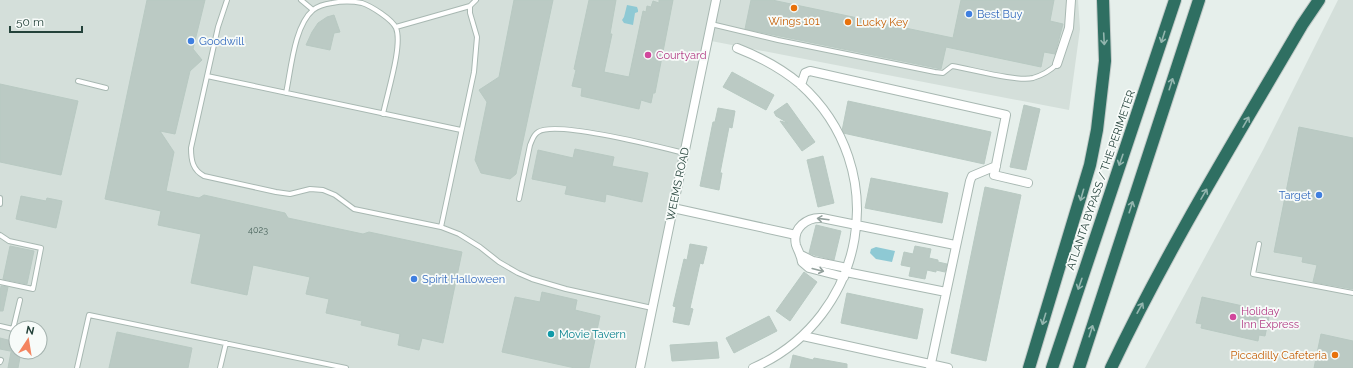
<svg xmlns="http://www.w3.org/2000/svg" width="1353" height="368" viewBox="0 0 1353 368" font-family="Raleway,sans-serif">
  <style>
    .built { fill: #d4dfda; fill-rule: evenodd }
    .water { fill: #8ec9d4 }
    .building { fill: #bbcac4; stroke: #b8c9c2 }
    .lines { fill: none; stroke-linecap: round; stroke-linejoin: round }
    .service-casing { stroke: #a8b8b2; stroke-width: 6 }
    .minor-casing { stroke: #a8b8b2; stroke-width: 10 }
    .motorway-casing { stroke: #c2cac8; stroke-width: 14 }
    .service { stroke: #fff; stroke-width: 4 }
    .minor { stroke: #fff; stroke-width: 8 }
    .motorway { stroke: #2f6f62; stroke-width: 12 }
    .oneway { stroke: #93b5ae }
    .oneway2 { stroke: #92a09c }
    .food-dot { fill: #e8710a; stroke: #f7fbf9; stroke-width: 1.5 }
    .shop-dot { fill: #3f7fe0; stroke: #f7fbf9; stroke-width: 1.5 }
    .hotel-dot { fill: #d1479c; stroke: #f7fbf9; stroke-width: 1.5 }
    .culture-dot { fill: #0f9aa8; stroke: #f7fbf9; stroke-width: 1.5 }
    .labels { text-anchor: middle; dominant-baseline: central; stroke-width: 3.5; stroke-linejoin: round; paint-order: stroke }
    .number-label { font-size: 9px; fill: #4a645c }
    .shop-label { font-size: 11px; fill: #366cbe; stroke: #f7fbf9; text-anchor: start }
    .food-label { font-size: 11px; fill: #c56008; stroke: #f7fbf9 }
    .hotel-label { font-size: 11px; fill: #b23c85; stroke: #f7fbf9; text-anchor: start }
    .street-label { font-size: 11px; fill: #24423a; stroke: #f7fbf9 }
    .culture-label { font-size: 11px; fill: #0d838f; stroke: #f7fbf9; text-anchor: start }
  </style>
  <rect width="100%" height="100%" fill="#e6efeb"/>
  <path class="built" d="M0,0H1078L1080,29L1069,110L706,40L641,368H0ZM16,328H40V352H16Z
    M1338,0H1353V368H1145L1263,150Z"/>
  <path class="water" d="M627,5L637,7L638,10V12L635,13L633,25L624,23L622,20L624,17Z
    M876,247L895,251L892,262L876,259L870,253L871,249Z"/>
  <path class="building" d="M147,0H205L193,49L202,60L190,71L175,134L160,131L174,152L166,191L199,198L204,195L285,213L288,218L363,234L369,232L462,252L443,343L422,338L419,350L398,345L400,334L361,325L362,321L326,313L329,299L306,294L310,277L253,265L247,295L191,283L201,234L158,225L161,211L105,199Z
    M514,0H553L516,174L510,179L481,173L475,160L487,102L479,90L499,77Z
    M589,0H616L610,34H612L604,72L629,77L643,11L646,12L647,6L651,7L653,1L659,3V0H673L655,93H653L651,103L641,100L639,109L581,96L582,88L572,86L576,70L574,69Z
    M751,0H772L953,38L961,0H1054L1050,21L1063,24L1055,54L1044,52L1041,67L946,47L941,69L745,29Z
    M334,15L340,32L334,33L330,50L306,45L312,32L318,23L327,17Z
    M732,72L774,95L766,110L723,87Z
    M0,84L78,101L61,175L0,162Z
    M848,101L991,132L984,164L843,133L842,131Z
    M787,103L815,142L802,151L780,121L788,123L776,116L774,112Z
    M1024,105L1040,109L1026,170L1010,167Z
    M718,108L735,111L732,128L729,127L720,173H722L719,190L700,186L713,122H715Z
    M1299,127L1353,138V289L1313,282L1317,265L1302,262L1303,257L1274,252Z
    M575,149L614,157L612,166L648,173L642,202L606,194L605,202L565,194L567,186L532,179L538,150L573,158Z
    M823,156L834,203L818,207L807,160Z
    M871,178L948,193L942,223L865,208Z
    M985,187L1021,195L986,361L951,353Z
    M21,196L46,201L47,198L62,201L56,228L16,219Z
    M816,225L841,231L834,260L814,255L809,253Z
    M690,244L707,247L703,264L700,263L690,308L693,309L689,325L673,322L676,307L673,306L684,259L687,260Z
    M10,246L34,251L27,284L3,279Z
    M915,246L931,249L929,258L938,260V262L947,264L945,272L936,270V272L927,270L925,279L909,276L911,267L901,265L904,252L913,254Z
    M804,272L817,282L790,321L776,311Z
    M1,286L8,287L3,311H0V292Z
    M542,292L577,300L575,310L600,316L589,368H575L502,352L515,297L540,302Z
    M847,293L923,309L917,339L841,323Z
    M1202,297L1270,312L1265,336L1259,335L1258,341L1201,328L1202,324L1196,323Z
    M769,316L777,331L734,353L726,338Z
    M117,332L192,348L188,368H109Z
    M1321,334L1353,341V368H1314Z
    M0,338L16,342V352H21L18,368H8L11,352H15L0,349Z
    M717,342L719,358L672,361L670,345Z
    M793,355L813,360L814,358L847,364V368H790Z"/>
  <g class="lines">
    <defs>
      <path id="service" d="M227,0L218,27L191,148C191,161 193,170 204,176L276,192L290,194L310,189L323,190L335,195L354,209L441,227L459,234L480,247L499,262L518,273L532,279L566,289L652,308
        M301,0L313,10
        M711,24L778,40L935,72L943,73L952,66C971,69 1017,82 1033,78C1043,75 1050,71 1057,64
        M396,27L470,6L476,0
        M207,76L461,130
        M78,81L106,88
        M286,93C291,70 294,26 313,10C318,6 325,4 332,3C342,1 352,1 362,3C371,6 392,19 396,28C403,45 387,94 383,114
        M0,198V204
        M519,199L530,145C532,141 533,135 538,132C556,120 660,147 684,153
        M441,227L474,72L477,37L470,13V6
        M0,235L9,241L41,248L33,289L0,282
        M1259,244L1253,274L1353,293
        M0,326L13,329L20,300
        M0,362L1,360
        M77,368L89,315L346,368
        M220,368L226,343"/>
      <path id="minor" d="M737,48C760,57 781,68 800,84C894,168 867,318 753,368
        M1057,64L1069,28L1071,0
        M801,85L805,73L810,71L1006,115L994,175L1028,183
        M673,208L796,235
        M801,255L813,261L847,268
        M846,272L946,292
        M844,277L809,268L802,262C801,255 798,251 796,245C792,228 807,217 822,218L955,245
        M803,336L948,368
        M640,368L716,0
        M930,368L970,181L972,176L996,166"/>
      <path id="motorway" d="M1029,368L1090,165L1097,130L1105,61L1103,0
        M1052,368L1175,0
        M1079,368L1199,0
        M1111,368C1167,250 1236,138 1302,25L1319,0"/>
    </defs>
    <use href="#service" class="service-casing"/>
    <use href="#minor" class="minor-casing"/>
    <use href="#motorway" class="motorway-casing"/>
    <use href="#service" class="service"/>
    <use href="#minor" class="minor"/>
    <use href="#motorway" class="motorway"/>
  </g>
  <defs><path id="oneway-shaft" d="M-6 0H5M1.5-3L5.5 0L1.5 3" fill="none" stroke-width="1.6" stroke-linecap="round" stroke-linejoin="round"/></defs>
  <g class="oneway">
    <use href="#oneway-shaft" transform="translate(1163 37) rotate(108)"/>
    <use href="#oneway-shaft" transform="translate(1104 39) rotate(87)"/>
    <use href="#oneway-shaft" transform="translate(1171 84) rotate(-72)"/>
    <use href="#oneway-shaft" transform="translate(1246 122) rotate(-60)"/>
    <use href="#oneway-shaft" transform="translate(1121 160) rotate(109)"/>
    <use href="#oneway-shaft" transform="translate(1204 194) rotate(-60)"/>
    <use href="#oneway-shaft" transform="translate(1082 195) rotate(106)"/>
    <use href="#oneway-shaft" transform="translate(1131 207) rotate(-72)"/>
    <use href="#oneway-shaft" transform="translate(1080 284) rotate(109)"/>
    <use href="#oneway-shaft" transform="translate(1140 308) rotate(-61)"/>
    <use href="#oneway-shaft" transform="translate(1044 319) rotate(107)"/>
    <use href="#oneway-shaft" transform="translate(1091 331) rotate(-72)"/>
  </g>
  <g class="oneway2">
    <use href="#oneway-shaft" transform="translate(823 219) rotate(-173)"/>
    <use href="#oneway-shaft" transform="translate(818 270) rotate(14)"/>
  </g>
  <g class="food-dot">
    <circle cx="794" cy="8" r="4"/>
    <circle cx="848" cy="22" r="4"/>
    <circle cx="1335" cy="355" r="4"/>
  </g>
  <g class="shop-dot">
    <circle cx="969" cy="14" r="4"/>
    <circle cx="191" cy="41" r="4"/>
    <circle cx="1319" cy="195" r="4"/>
    <circle cx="414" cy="279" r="4"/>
  </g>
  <g class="hotel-dot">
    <circle cx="648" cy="55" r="4"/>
    <circle cx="1233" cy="317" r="4"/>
  </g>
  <circle class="culture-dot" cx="551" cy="334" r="4"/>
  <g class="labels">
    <g class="number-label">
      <text x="258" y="230">4023</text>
    </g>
    <g class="shop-label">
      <text x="977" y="14">Best Buy</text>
      <text x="199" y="41">Goodwill</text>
      <text x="1311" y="195" text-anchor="end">Target</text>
      <text x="422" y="279">Spirit Halloween</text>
    </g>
    <g class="food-label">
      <text x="794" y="21">Wings 101</text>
      <text x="856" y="22" text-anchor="start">Lucky Key</text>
      <text x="1327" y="355" text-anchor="end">Piccadilly Cafeteria</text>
    </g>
    <g class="hotel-label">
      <text x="656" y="55">Courtyard</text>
      <text x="1241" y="311">Holiday<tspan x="1241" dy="13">Inn Express</tspan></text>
    </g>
    <g class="street-label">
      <text transform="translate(1101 180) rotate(-71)">ATLANTA BYPASS / THE PERIMETER</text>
      <text transform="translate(678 184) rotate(-78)">WEEMS ROAD</text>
    </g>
    <g class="culture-label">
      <text x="559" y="334">Movie Tavern</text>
    </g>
  </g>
  <g transform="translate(28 340) rotate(12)"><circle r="19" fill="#f7fbf9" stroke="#a3b1ad"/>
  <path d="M0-3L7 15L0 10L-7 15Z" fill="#f4845f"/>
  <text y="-6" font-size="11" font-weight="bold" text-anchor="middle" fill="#24423a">N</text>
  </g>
  <path d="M10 26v6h72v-6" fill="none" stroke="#24423a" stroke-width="2"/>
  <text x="16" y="26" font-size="12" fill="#24423a" stroke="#f7fbf9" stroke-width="3" paint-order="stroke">50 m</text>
</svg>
